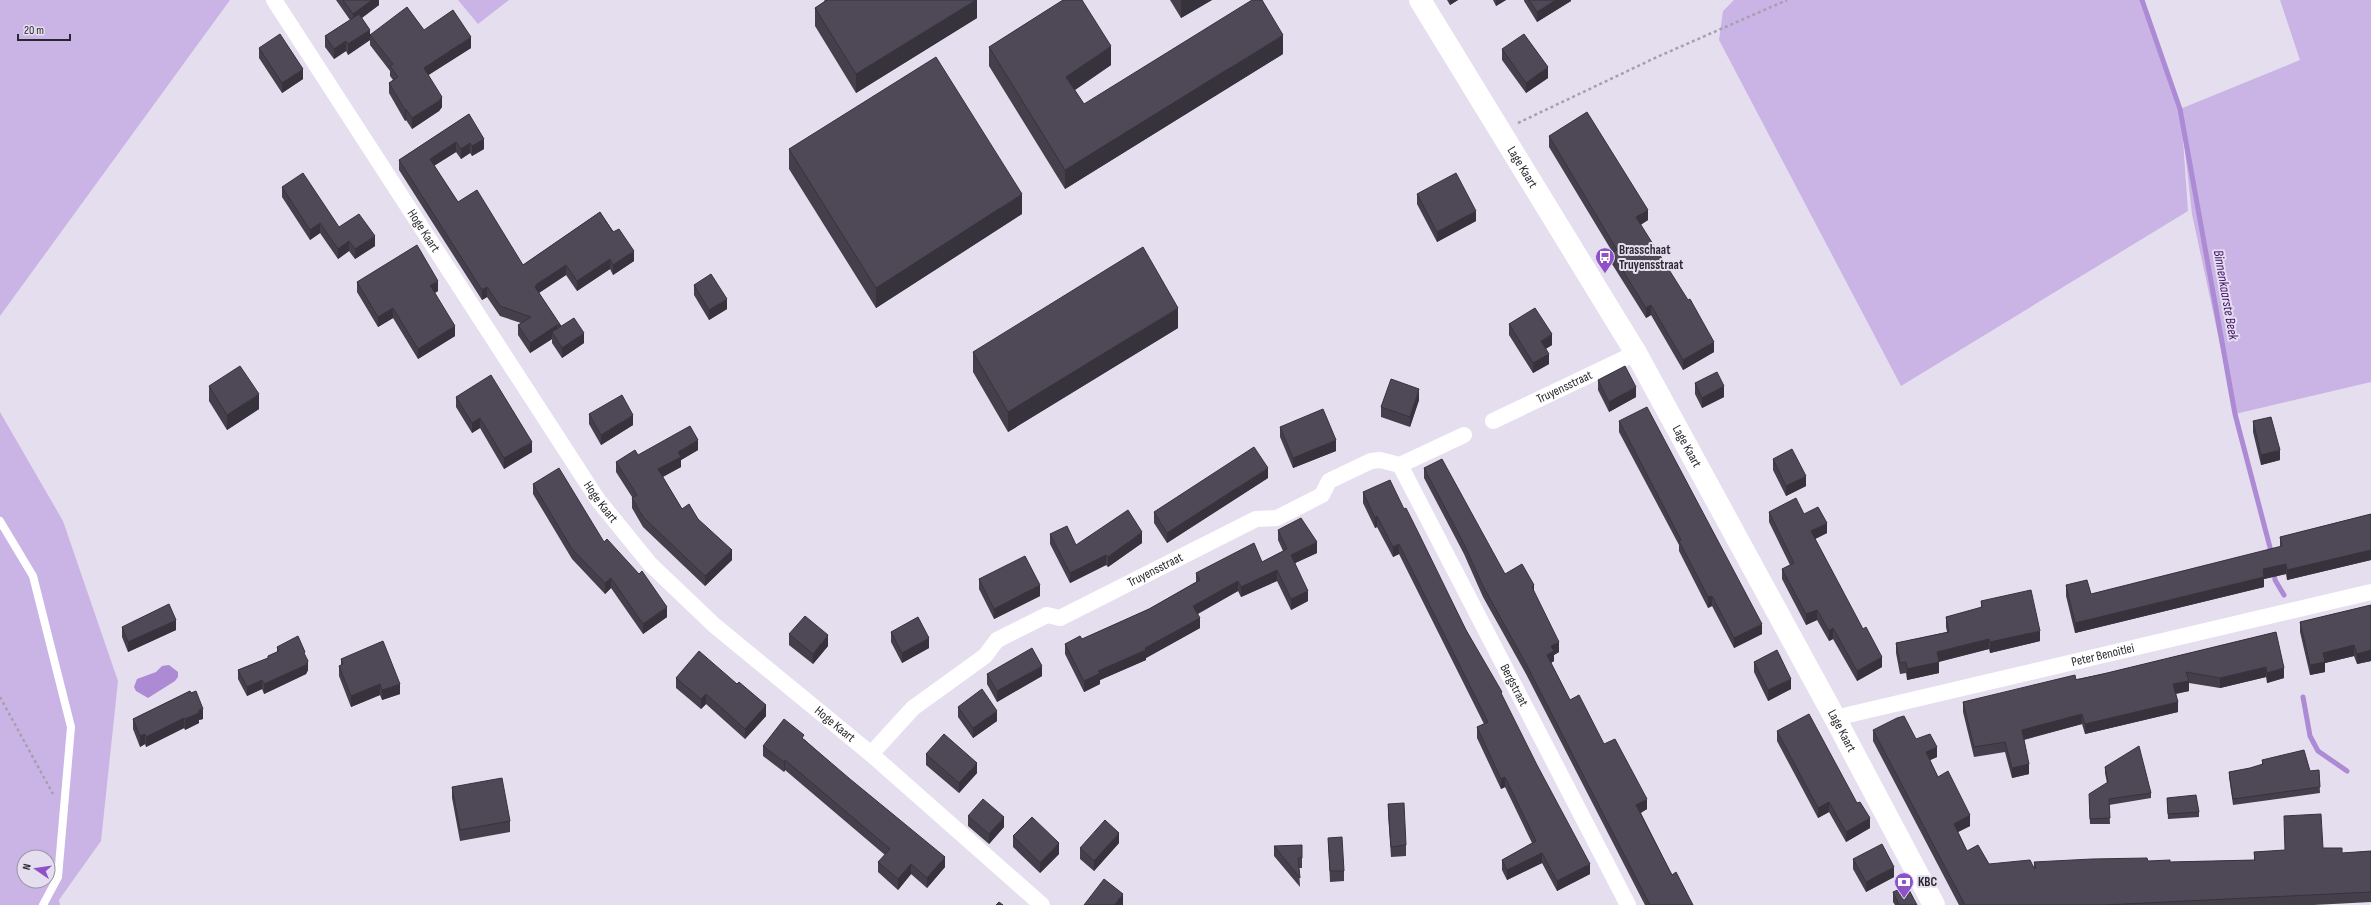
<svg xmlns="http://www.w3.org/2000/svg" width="2371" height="905" viewBox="0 0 2371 905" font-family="'Sofia Sans Condensed',sans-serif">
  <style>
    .green { fill: #cab4e6; fill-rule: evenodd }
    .water { fill: #ac8ad4 }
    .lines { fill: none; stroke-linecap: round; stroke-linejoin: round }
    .stream { stroke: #ac8ad4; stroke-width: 5 }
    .path { stroke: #a5a0ad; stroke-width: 2.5; stroke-dasharray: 3 3; stroke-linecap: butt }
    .lane { stroke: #fff; stroke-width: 8 }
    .street { stroke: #fff; stroke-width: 16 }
    .secondary { stroke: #fff; stroke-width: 22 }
    .wall { fill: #443f4b }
    .shaded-wall { fill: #37333d }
    .building { fill: #4f4957; stroke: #37333d }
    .labels { text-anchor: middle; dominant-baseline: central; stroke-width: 4; stroke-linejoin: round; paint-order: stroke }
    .street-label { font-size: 13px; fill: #2a282e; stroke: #e5deef }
    .poi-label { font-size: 13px; font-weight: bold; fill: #2a282e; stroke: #e5deef; text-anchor: start }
    .water-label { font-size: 14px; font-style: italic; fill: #410e67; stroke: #e5deef }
  </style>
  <rect width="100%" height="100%" fill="#e5deef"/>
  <path class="green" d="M0,0H230L0,316Z
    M458,0H509L478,24Z
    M1734,0H2142L2180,109L2300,60L2280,0H2371V382L2235,414L2192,214L2182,125L2188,211L1901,386L1719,40L1723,11Z
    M0,412L63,521L118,681L101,841L59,900L60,905H0ZM24,857H48V881H24Z"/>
  <path class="water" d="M169,665L178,672V677L175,681L148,698L136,691L134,687L137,679L156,672L162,666Z"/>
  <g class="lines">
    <path class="stream" d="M2142,0L2180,109L2235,414L2272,555
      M2274,571L2275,580L2284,595
      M2303,697L2310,736L2318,751L2347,771"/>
    <path class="path" d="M1518,123L1657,57L1787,0
      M0,697L53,794"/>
    <path class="lane" d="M0,521L33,576L71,727L58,877L43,905"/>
    <g class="street">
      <path id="s1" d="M274,0L598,500L650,564L714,625L871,754L1042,905"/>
      <path id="s2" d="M1493,421L1636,353"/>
      <path id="s3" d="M1400,465L1628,905"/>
      <path id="s4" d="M1835,718L2371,592"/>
      <path id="s5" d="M871,754L913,708L985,656L997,640L1047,615L1060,618L1256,519L1277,518L1322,495L1329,481L1371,461L1380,460L1400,465L1464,435"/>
    </g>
    <path class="secondary" id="s6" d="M1420,0L1636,353L1835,718L1934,905"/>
  </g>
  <path class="wall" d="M336,0H379V5L362,18L370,34L424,30L471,48L428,75L442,107L439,111L412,129L406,120L405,121L389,93V83L393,80L390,76V71L370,45V40L348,55L346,51L334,59L325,47V36L350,20Z
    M824,0H977V18L856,93L815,26V8L825,1Z
    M1170,0H1212L1181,18Z
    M1447,0H1458L1450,5Z
    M1493,0H1506L1496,6Z
    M1524,0H1571V1L1537,22L1524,1Z
    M989,47L1111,65L1075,90L1084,104L1283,54L1065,189L989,66Z
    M259,48L303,79L282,93L259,58Z
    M1502,49L1548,78L1526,93L1502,60Z
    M469,114L484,149L472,156L470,153L461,159L456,152L434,166L458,202L523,265L600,212L634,261L613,275L610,269L577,291L566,275L539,293L561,326L584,343L562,358L552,343V339L530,353L518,335V325L521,323L500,316L487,297L482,300L399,170V160Z
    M1549,136L1648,220L1640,225L1714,352L1683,370L1651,315L1646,318L1612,264V253H1613L1549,147Z
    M789,149L1022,214L876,308L789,169Z
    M282,187L339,227L375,246L355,259L349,251L338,259L320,233L310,240L282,197Z
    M1417,194L1476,221L1437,242L1417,204Z
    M357,282L438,291L435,293L455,336L418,359L393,318L378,327L357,292Z
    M694,285L727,309L709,320L694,295Z
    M1509,324L1552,345L1545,349L1549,364L1533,373L1509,335Z
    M1178,328L1008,432L973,372V352Z
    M1598,380L1636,397L1609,412L1598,390Z
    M1695,383L1724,397L1702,408L1695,394Z
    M209,386L259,409L227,430L209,401Z
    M456,397L532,452L504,469L480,428L472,433L456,407Z
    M1419,400L1410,427L1381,417V407Z
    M589,414L633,425L601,445L589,424Z
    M1619,421L1762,634L1734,648L1712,606L1708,608L1679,551V545L1619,432Z
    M2253,421L2280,460L2261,465L2253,432Z
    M1280,427L1336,451L1293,468L1280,437Z
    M698,450L681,460V467L663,477L682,509L698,519L732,560L705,586L643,527L632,508V497L616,472V462L638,455Z
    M1773,459L1806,486L1786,496L1773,470Z
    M1424,468L1505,574L1534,592L1559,652L1554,655V661L1551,663L1570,700L1604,744L1647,809L1641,813L1672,875L1693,905H1645L1526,674L1483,597L1464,554L1424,478Z
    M1268,478L1167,543L1154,523V512Z
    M533,484L604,542L667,617L643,634L611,588L605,594L572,559L533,494Z
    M1363,492L1404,509L1466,630L1502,696L1590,874L1557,891L1542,863L1507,880L1502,870V860L1532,843L1505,787L1501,789L1477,738V727L1484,724L1399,554L1393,557L1377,527L1375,528L1363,503Z
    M1769,512L1804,514L1827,533L1815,539L1882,667L1857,681L1833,639L1829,641L1817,620L1806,625L1782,579V569L1790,565L1769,522Z
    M2371,514V560L2287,580L2286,574L2264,579V587L2075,633L2066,596V585L2091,594L2280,547V537Z
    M1278,530L1317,553L1295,563L1308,601L1291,610L1277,581L1241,597L1238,591L1198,614L1200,628L1146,658V660L1100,680V684L1084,692L1065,654V644L1082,639L1149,609L1196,582V573L1262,562L1283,551L1278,540Z
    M1050,534L1076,545L1142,543L1108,567L1106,565L1070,583L1050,544Z
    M979,579L1040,596L994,619L979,589Z
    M1981,601L2040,641L1990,653L1989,649L1939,662V673L1907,680L1906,673L1900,674L1896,653V643L1947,632L1946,627V617L1981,608Z
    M2371,605V661L2357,664L2354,656L2325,663V672L2310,675L2300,632V622Z
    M122,627L176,630L128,652L122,637Z
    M891,632L929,648L902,663L891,642Z
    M2276,632L2284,678L2267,683L2266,677L2220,688L2189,683V691L2176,694L2178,712L2085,734L2082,724L2024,740L2029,774L2012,778L2005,752L1974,757L1963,712V702L2107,673Z
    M789,634L828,646L813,664L789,645Z
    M277,647L305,656L308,670L306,674L264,694L262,689L247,696L238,679V670L268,658V656L277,652Z
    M341,659L400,694L382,700L380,695L351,707L339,676V666L341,665Z
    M1754,662L1791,689L1768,701L1754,672Z
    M987,674L1042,676L997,702L987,684Z
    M676,678L766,716L745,739L706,704L701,709L676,688Z
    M190,691L203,719L199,720V723L185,730L184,728L146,747L145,744L140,747L133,729V719Z
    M958,707L997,721L973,738L958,717Z
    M1873,730L1916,739L1937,757L1930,760L1938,777L1970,826L1958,832L1967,851L1989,864L2034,868V862L2148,861L2170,862L2254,860V852L2323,848L2342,853L2371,851V902L2314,905H1959L1873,741Z
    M1777,731L1857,803L1870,828L1846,842L1829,812L1818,818L1777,741Z
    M804,739L945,867L927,888L911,874L898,890L878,872V862L885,855L785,770L784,772L763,756V746Z
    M926,754L977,773L959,793L926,765Z
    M2262,760L2310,771L2319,770L2320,793L2233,805L2229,777V772L2250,768L2262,765Z
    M2105,767L2151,793V798L2109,805L2110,824H2090L2089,799L2107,783L2105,773Z
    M452,787L510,821V832L460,841L452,798Z
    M2167,798L2199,812V817L2168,819Z
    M1388,804L1406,845V856L1391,857L1388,814Z
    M968,816L1004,827L989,844L968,826Z
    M1013,836L1059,854L1040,873L1013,847Z
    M1328,838L1344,871V881L1330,882Z
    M1119,843L1094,871L1080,859V848Z
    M1274,846L1302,858V868H1299L1300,887L1274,856Z
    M1853,859L1894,877L1866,892L1853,869Z
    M1893,892L1917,905H1895L1893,902Z"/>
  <path class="shaded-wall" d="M372,0H379V5L353,24V14Z
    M977,0V18L856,93V74Z
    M1181,0H1212L1181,18Z
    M1450,0H1458L1450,5Z
    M1496,0H1506L1496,6Z
    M1556,0H1571V1L1537,22V12Z
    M370,30V40L348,55V44Z
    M1283,35V54L1065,189V170Z
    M471,37V48L424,78V68Z
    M346,41V51L334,59V49Z
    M1111,46V65L1066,96V77Z
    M1548,67V78L1526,93V83Z
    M303,69V79L282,93V83Z
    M442,97V107L439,111L412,129V118Z
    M406,109V120L405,121V110Z
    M484,139V149L472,156V146Z
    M456,142V152L430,168V159Z
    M470,143V153L461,159V149Z
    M1022,194V214L876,308V288Z
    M1648,210V220L1636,228V217Z
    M1476,211V221L1437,242V232Z
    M320,223V233L310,240V230Z
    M375,236V246L355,259V249Z
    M349,241V251L338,259V249Z
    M634,251V261L613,275V265Z
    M610,259V269L577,291V281Z
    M566,265V275L537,294L535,287L537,284Z
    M438,281V291L430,295V285Z
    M487,287V297L482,300V290Z
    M727,299V309L709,320V310Z
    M1651,305V315L1646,318V308Z
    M393,308V318L378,327V317Z
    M1178,308V328L1008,432V412Z
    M557,325V335L552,332V339L530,353V343Z
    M455,326V336L418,359V349Z
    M584,333V343L562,358V348Z
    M1552,334V345L1541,352V341Z
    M1714,342V352L1683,370V360Z
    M1549,354V364L1533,373V363Z
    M1724,386V397L1702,408V398Z
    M1636,387V397L1609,412V402Z
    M1419,389V400L1410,427V417Z
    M259,394V409L227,430V415Z
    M633,415V425L601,445V435Z
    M480,418V428L472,433V423Z
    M698,440V450L681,460V467L658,479V469L678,452Z
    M1336,440V451L1293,468V458Z
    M532,442V452L504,469V458Z
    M2280,450V460L2261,465V455Z
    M1268,468V478L1167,543V533Z
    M1806,476V486L1786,496V486Z
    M1377,516V527L1375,528V518Z
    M1827,523V533L1811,541V531Z
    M1142,532V543L1108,567V557Z
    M1317,542V553L1291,565V555Z
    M1399,544V554L1393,557V547Z
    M732,550V560L705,586V576Z
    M2371,550V560L2287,580V570Z
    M1106,555V565L1070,583V573Z
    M2286,564V574L2264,579V587L2075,633V623L2263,569Z
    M1277,570V581L1241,597V587Z
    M611,578V588L605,594V583Z
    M1238,581V591L1193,616V606Z
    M1040,585V596L994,619V609Z
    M1534,585V596L1532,587Z
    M1308,591V601L1291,610V599Z
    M1712,596V606L1708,608V597Z
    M667,607V617L643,634V624Z
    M1817,610V620L1806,625V614Z
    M1200,618V628L1146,658V660L1100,680V684L1084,692V681L1098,671L1145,648Z
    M176,620V630L128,652V642Z
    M1762,624V634L1734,648V638Z
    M1833,628V639L1829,641V631Z
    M2040,631V641L1990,653V642Z
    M828,635V646L813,664V654Z
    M929,638V648L902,663V653Z
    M1989,639V649L1937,662V652Z
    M1559,642V652L1554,655V661L1547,665V655L1551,646Z
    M2354,645V656L2325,663V672L2310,675V665L2323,653Z
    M2371,650V661L2357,664V654Z
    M1882,657V667L1857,681V671Z
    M308,661V670L306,674L264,694V684Z
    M1939,662V673L1907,680V669Z
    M1042,666V676L997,702V691Z
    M2266,667V677L2220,688V678Z
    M2284,668V678L2267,683V673Z
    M1791,679V689L1768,701V690Z
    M262,680V689L247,696V687Z
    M2189,681V691L2173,694V684Z
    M380,684V695L351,707V696Z
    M400,684V694L382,700V690Z
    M706,694V704L701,709V699Z
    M2178,702V712L2085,734V724Z
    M766,705V716L745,739V729Z
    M203,709V719L199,720V723L185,730V719L199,710Z
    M997,711V721L973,738V728Z
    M2082,714V724L2022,740V730Z
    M184,718V728L146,747V737Z
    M145,734V744L140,747V736Z
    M1937,747V757L1926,762V752Z
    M785,760V770L784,772V762Z
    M977,763V773L959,793V783Z
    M2029,764V774L2012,778V768Z
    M1505,777V787L1501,789V779Z
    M1647,799V809L1636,815V805Z
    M1829,802V812L1818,818V808Z
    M1970,815V826L1954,834V824Z
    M1004,817V827L989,844V834Z
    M1870,818V828L1846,842V832Z
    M1119,833V843L1094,871V861Z
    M1059,843V854L1040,873V863Z
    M1542,853V863L1507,880V870Z
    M945,857V867L927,888V878Z
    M911,864V874L898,890V879Z
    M1590,864V874L1557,891V881Z
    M1894,867V877L1866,892V882Z
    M1123,894V905H1114Z"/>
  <path class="building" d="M343,0H372L353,14Z
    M827,0H976L856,74L815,8Z
    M1063,0H1082L1111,46L1066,77L1084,104L1252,0H1262L1283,35L1065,170L989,47Z
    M1529,0H1556L1537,12Z
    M407,7L424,30L453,10L471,37L424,68L442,97L439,101L412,118L406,109L405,110L389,83L398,77L390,66L393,64L370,35Z
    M359,14L370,30L348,44L346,41L334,49L325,36Z
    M280,34L303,69L282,83L259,48Z
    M1524,34L1548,67L1526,83L1502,49Z
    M936,57L1022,194L876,288L789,149Z
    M1587,112L1648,210L1636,217L1688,300L1690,299L1714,342L1683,360L1651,305L1646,308L1612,253L1617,250L1549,136Z
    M469,114L484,139L472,146L470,143L461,149L456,142L430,159L458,202L477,190L523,265L600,212L613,232L619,229L634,251L613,265L610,259L577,281L566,265L537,284L535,287L561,326L557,325L530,343L518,325L531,317L500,306L487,287L482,290L399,160Z
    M303,173L339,227L359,214L375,236L355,249L349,241L338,249L320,223L310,230L282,187Z
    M1456,173L1476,211L1437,232L1417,194Z
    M417,245L438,281L430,285L455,326L418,349L393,308L378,317L357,282Z
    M1143,247L1178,308L1008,412L973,352Z
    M711,274L727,299L709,310L694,285Z
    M1535,308L1552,334L1541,341L1549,354L1533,363L1509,324Z
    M574,318L584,333L562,348L552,332Z
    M240,366L259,394L227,415L209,386Z
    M1625,366L1636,387L1609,402L1598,380Z
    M1717,372L1724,386L1702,398L1695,383Z
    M491,375L532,442L504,458L480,418L472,423L456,397Z
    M1391,379L1419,389L1410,417L1381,407Z
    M622,395L633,415L601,435L589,414Z
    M1647,407L1762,624L1734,638L1712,596L1708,597L1679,541L1681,540L1619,421Z
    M1323,409L1336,440L1293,458L1280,427Z
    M2271,417L2280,450L2261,455L2253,421Z
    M690,426L698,440L678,452L681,457L658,469L682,509L689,504L698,519L732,550L705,576L643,517L632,498L637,495L616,462L635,450L638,455Z
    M1254,447L1268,468L1167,533L1154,512Z
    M1792,449L1806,476L1786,486L1773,459Z
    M1442,459L1505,574L1522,564L1534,585L1532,587L1559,642L1551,646L1554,651L1547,655L1570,700L1579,695L1604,744L1615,739L1647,799L1636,805L1672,875L1676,872L1693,905H1650L1526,664L1483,586L1464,544L1424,468Z
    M559,468L604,542L607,539L639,574L642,571L667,607L643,624L611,578L605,583L572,549L533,484Z
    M1390,480L1404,509L1406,508L1419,534L1466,630L1502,692L1501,693L1537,765L1590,864L1557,881L1542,853L1507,870L1502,860L1536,841L1505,777L1501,779L1477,727L1488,722L1399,544L1393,547L1377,516L1375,518L1363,492Z
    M1796,498L1804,514L1818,507L1827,523L1811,531L1863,629L1866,627L1882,657L1857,671L1833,628L1829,631L1817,610L1806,614L1782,569L1794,563L1769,512Z
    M1128,510L1142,532L1108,557L1106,555L1070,573L1050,534L1067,526L1076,545Z
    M2371,514V550L2287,570L2286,564L2263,569L2264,577L2075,623L2066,585L2087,580L2091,594L2282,546L2280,537Z
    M1301,518L1317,542L1291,555L1308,591L1291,599L1277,570L1241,587L1238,581L1193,606L1200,618L1145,648L1146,650L1098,671L1100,673L1084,681L1065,644L1080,636L1082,639L1149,609L1200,580L1196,573L1254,543L1262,562L1287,549L1278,530Z
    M1025,556L1040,585L994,609L979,579Z
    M2031,590L2040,631L1990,642L1989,639L1937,652L1939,662L1907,669L1906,662L1900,663L1896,643L1949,632L1946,617L1982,607L1981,601Z
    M169,604L176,620L128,642L122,627Z
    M2371,605V650L2357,654L2354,645L2323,653L2325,662L2310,665L2300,622Z
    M805,616L828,635L813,654L789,634Z
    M918,617L929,638L902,653L891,632Z
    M2276,632L2284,668L2267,673L2266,667L2220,678L2186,672L2189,681L2173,684L2178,702L2085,724L2082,714L2022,730L2029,764L2012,768L2005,742L1974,747L1963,702L2075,675L2076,680L2107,673Z
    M298,636L305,652L304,653L308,661L306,665L264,684L262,680L247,687L238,670L268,658V656L279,651L277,647Z
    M383,641L400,684L382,690L380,684L351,696L339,666L343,664L341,659Z
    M1032,648L1042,666L997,691L987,674Z
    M1777,650L1791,679L1768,690L1754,662Z
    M699,651L737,684L739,682L766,705L745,729L706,694L701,699L676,678Z
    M982,689L997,711L973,728L958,707Z
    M190,691L191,693L196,691L203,709L199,710V713L185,719L184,718L146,737L145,734L140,736L133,719Z
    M1809,714L1857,803L1860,802L1870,818L1846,832L1829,802L1818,808L1777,731Z
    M1904,716L1916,739L1930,734L1937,747L1926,752L1938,777L1948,771L1970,815L1954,824L1967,851L1978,845L1989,864L2030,860L2034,868H2036L2034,862L2092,859L2147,858L2148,861L2170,860V862L2255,860L2254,852L2285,850L2284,816L2321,814L2323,848H2342V853L2371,851V892L2104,905H1965L1873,730L1897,718Z
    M784,719L804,735L802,738L850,779L945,857L927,878L911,864L898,879L878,862L890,849L785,760L784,762L763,746Z
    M944,734L977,763L959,783L926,754Z
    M2139,746L2151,793L2109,799L2110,818L2090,819L2089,794L2108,782L2105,767Z
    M2304,750L2310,771L2319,770L2320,787L2233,799L2229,772L2250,768L2263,764L2262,760Z
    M502,778L510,821L460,830L452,787Z
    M2196,795L2199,812L2168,814L2167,798Z
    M983,799L1004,817L989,834L968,816Z
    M1404,803L1406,845L1391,847L1388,804Z
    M1032,817L1059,843L1040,863L1013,836Z
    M1105,820L1119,833L1094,861L1080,848Z
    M1342,837L1344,871H1330L1328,838Z
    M1882,844L1894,867L1866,882L1853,859Z
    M1302,845V858H1298L1300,878L1274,846Z
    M1104,879L1123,894L1114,905H1084Z
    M1907,886L1917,905H1899L1893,892Z
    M999,902L1003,905H996Z"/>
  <defs>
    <symbol id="bus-pin" viewBox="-11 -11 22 30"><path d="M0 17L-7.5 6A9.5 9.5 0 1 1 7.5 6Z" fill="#8e51c8" stroke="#e5deef"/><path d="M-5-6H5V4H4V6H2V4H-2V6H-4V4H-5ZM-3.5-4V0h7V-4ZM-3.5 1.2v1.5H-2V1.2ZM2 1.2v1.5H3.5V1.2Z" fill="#fff"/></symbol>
    <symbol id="bank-pin" viewBox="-11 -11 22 30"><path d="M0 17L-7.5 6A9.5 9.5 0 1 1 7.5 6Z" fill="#8e51c8" stroke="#e5deef"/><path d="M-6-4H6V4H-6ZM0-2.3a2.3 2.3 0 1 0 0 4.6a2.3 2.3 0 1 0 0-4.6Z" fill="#fff"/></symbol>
  </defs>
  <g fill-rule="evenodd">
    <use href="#bus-pin" x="1594" y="246" width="22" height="30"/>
    <use href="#bank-pin" x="1893" y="871" width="22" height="30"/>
  </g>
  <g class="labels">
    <g class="street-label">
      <text stroke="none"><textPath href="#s6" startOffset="196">Lage Kaart</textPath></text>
      <text stroke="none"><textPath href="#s1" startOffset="275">Hoge Kaart</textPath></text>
      <text stroke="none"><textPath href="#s2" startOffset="79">Truyensstraat</textPath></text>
      <text stroke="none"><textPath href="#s6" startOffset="520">Lage Kaart</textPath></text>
      <text stroke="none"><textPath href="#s1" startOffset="599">Hoge Kaart</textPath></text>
      <text stroke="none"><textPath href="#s5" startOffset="347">Truyensstraat</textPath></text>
      <text stroke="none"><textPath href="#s4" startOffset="275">Peter Benoitlei</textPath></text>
      <text stroke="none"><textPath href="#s3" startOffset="248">Bergstraat</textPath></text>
      <text stroke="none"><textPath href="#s1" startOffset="923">Hoge Kaart</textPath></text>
      <text stroke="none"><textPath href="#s6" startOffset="844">Lage Kaart</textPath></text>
    </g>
    <g class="poi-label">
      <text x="1619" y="250">Brasschaat<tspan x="1619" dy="15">Truyensstraat</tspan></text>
      <text x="1918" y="882">KBC</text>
    </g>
    <g class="water-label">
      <text transform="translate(2226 295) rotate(80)">Binnenkaarste Beek</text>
    </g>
  </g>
  <g transform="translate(36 869) rotate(283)"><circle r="19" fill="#e5deef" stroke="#9a95a2"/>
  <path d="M0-3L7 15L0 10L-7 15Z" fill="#8e51c8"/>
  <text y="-6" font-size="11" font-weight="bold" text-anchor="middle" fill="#2a282e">N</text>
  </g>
  <path d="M18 34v6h52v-6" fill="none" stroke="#2a282e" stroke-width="2"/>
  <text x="24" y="34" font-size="12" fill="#2a282e" stroke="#e5deef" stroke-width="3" paint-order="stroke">20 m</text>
</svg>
